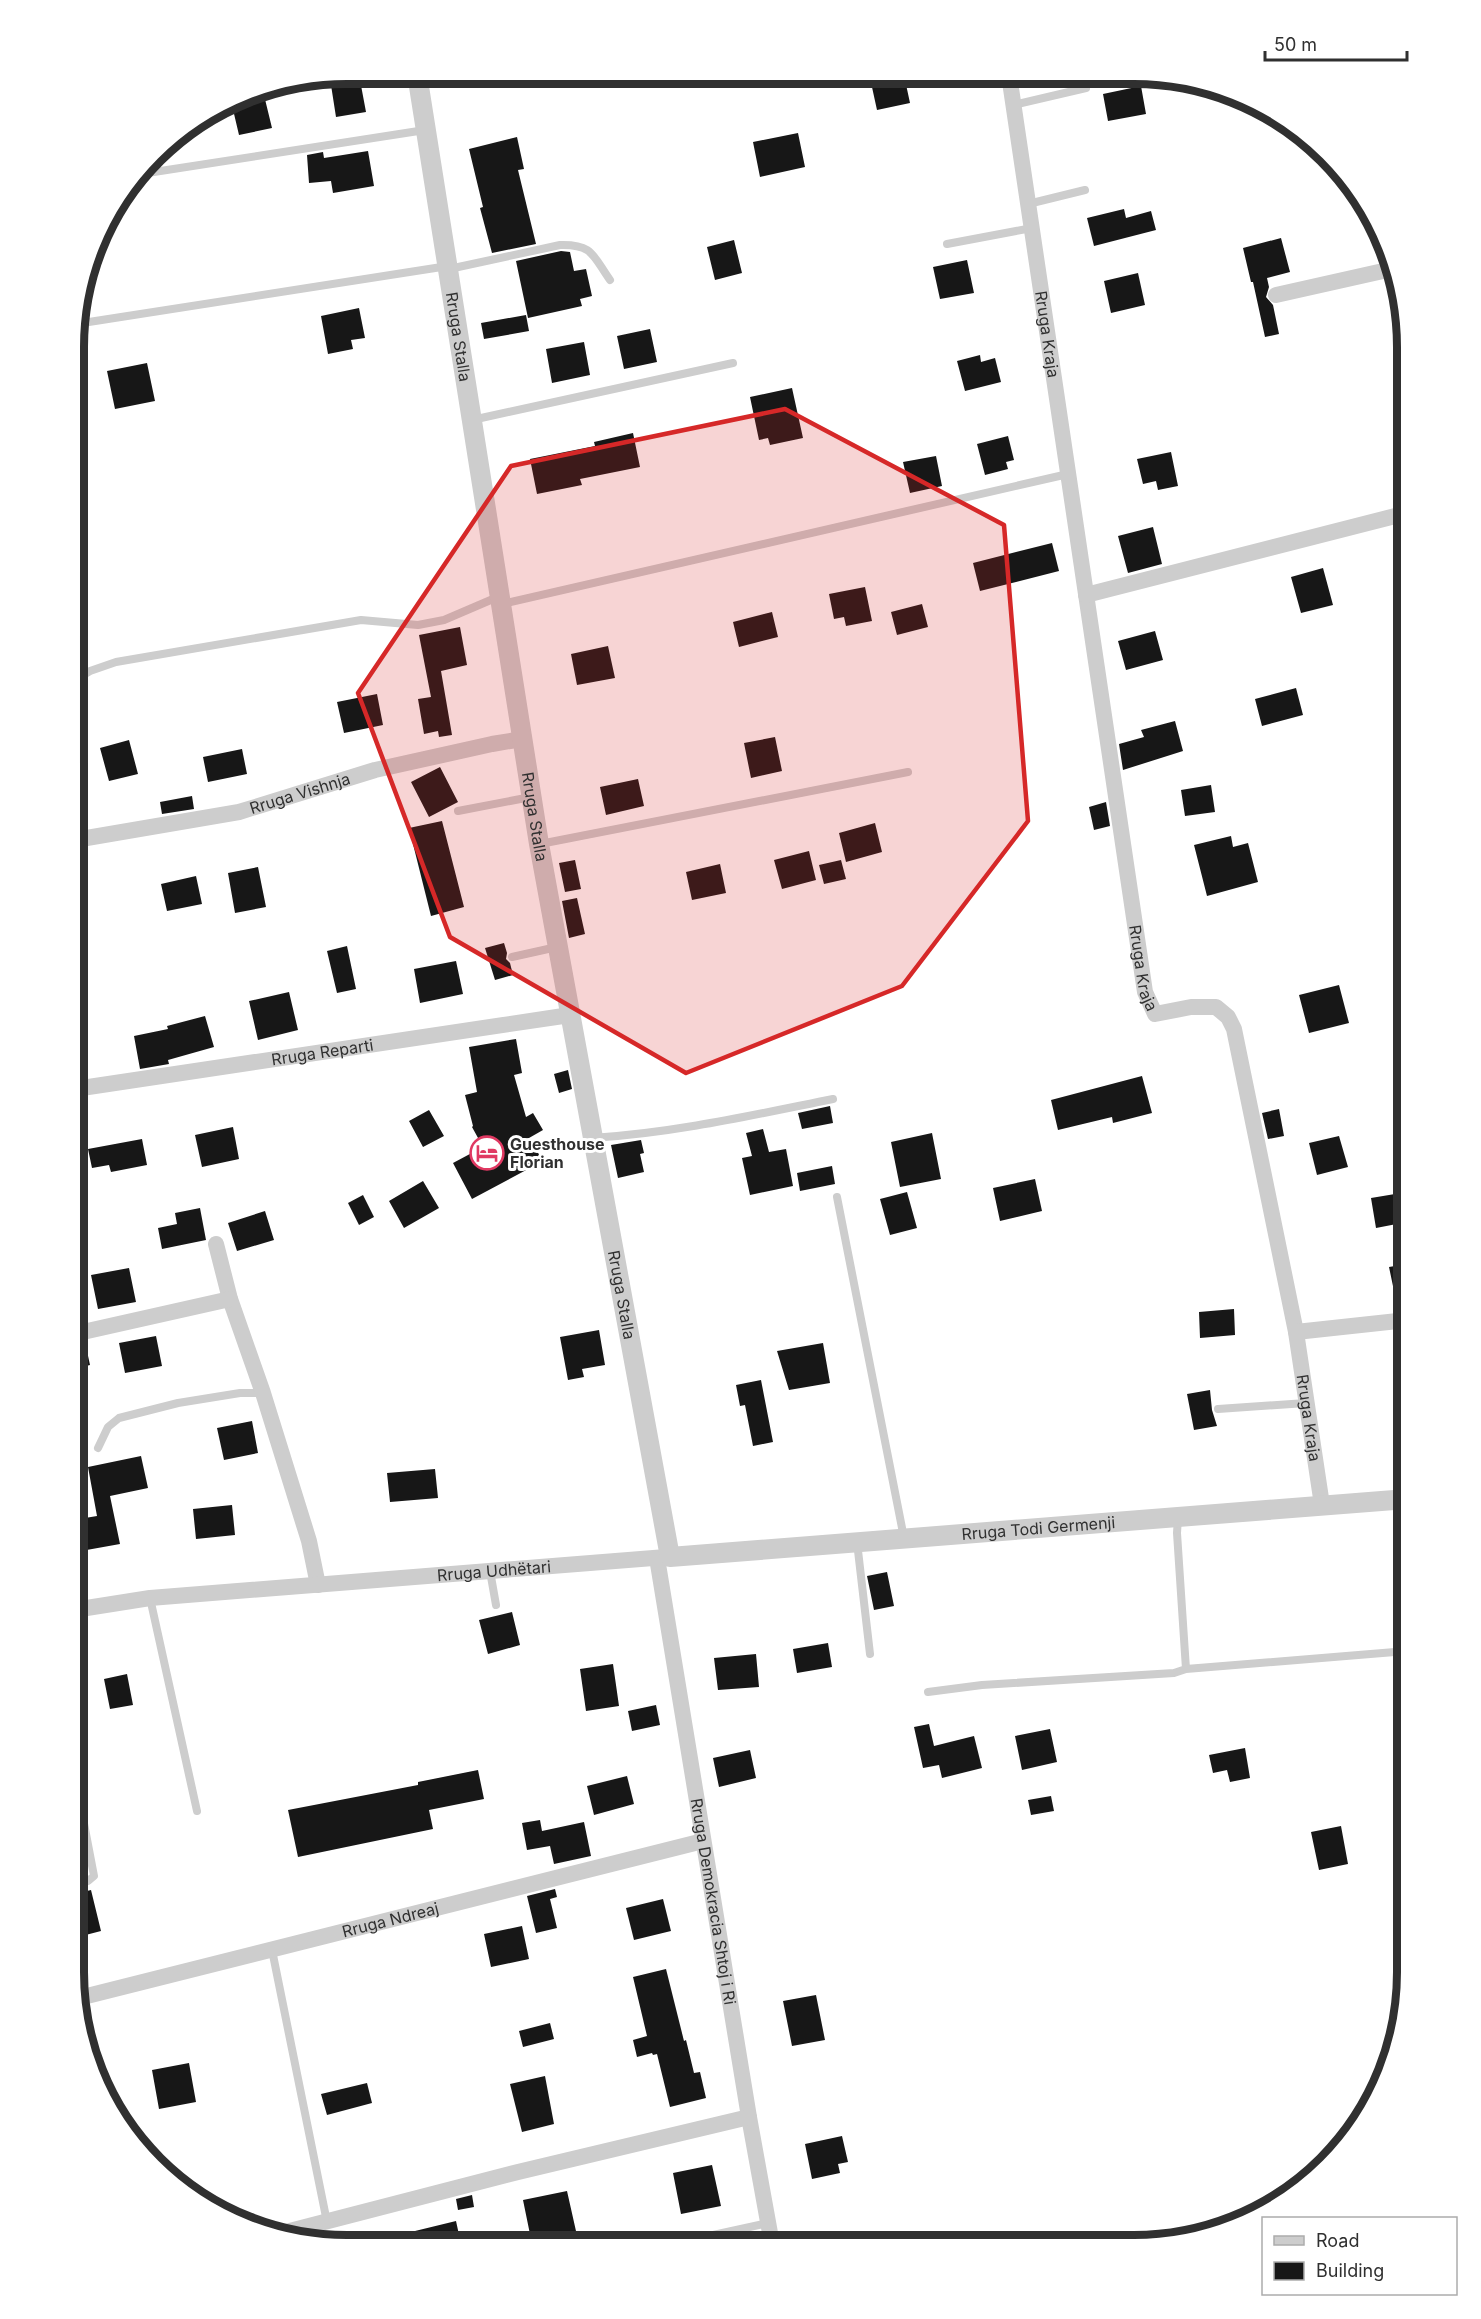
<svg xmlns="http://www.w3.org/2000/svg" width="1481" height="2319" viewBox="0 0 1481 2319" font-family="Inter,sans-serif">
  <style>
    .building { fill: #171717 }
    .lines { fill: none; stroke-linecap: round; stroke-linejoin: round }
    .service { stroke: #cdcdcd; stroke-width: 8 }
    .minor { stroke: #cdcdcd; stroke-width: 16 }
    .tertiary { stroke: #cdcdcd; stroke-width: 20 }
    .marked { fill: #d62828; fill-opacity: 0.2; stroke: #d62828; stroke-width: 4.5; stroke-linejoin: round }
    .labels { text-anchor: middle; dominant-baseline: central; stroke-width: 6; stroke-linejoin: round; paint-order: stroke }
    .street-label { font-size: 16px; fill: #303030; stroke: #fff }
    .poi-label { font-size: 16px; font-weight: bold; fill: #303030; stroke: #fff; text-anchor: start }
    .rim { fill: none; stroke: #303030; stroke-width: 8 }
  </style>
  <rect width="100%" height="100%" fill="#fff"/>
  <path class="building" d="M886,75H904L910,103L877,110L870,78Z
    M360,80L366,112L336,117L331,85Z
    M1141,86L1146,114L1108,121L1103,94Z
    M263,91L272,128L239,135L231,101L238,97Z
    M798,133L805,167L760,177L753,142Z
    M517,137L524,169L518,170L536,244L492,253L480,208L483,207L469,149Z
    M368,151L374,186L333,193L331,181L309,183L307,155L323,152L324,158Z
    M1124,209L1126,218L1151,211L1156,230L1094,246L1087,218Z
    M1281,238L1290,272L1267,278L1269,287L1266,297L1273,305L1279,334L1265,337L1253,282H1251L1243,248Z
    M734,240L742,273L715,280L707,247Z
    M561,251L570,252L574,271L586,269L592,296L580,299L582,306L528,318L516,261Z
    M967,260L974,293L940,299L933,267Z
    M1138,273L1145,305L1111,313L1104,281Z
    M359,308L365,338L351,340L353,349L328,354L321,316Z
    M526,315L529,331L484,339L481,323Z
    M650,329L657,362L624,369L617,336Z
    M584,342L590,375L552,383L546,349Z
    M980,355L981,362L995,358L1001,382L965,391L957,361Z
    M147,363L155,401L115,409L107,371Z
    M792,388L803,438L770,445L768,438L759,440L750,397Z
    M633,433L640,467L580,479L582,485L537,494L530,459L595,446L594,442Z
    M1008,436L1014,460L1006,462L1008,469L985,475L977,444Z
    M1171,452L1178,486L1158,490L1156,481L1143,484L1137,459Z
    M936,456L942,486L910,493L903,462Z
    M1153,527L1162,564L1128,573L1118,536Z
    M1052,543L1059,571L980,591L973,563Z
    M1323,568L1333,605L1301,613L1291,577Z
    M865,587L872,621L846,626L844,617L834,619L829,594Z
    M922,604L928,627L897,635L891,612Z
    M772,612L778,637L739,647L733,622Z
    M460,627L467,665L441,671L452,735L439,737L438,731L424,734L418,699L431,697L419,635Z
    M1155,631L1163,660L1126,670L1118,641Z
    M608,646L615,678L577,685L571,654Z
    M1296,688L1303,715L1262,726L1255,699Z
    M377,694L383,725L344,733L337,702Z
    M1175,721L1183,751L1123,770L1119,744L1144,737L1141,730Z
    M775,737L782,771L751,778L744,743Z
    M129,740L138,774L109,781L100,748Z
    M242,749L247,774L208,782L203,757Z
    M440,767L458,802L429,817L411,782Z
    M638,779L644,806L606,815L600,787Z
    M1211,785L1215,812L1185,816L1181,790Z
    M192,796L194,809L162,814L160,802Z
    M1106,802L1110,826L1094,830L1089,807Z
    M442,821L464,907L431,916L409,828Z
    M875,823L882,852L846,862L839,833Z
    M1231,836L1233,847L1248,843L1258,882L1207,896L1194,845Z
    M809,851L816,880L782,889L774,860Z
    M575,860L581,889L565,892L559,863Z
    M841,860L846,879L824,884L819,865Z
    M720,864L726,893L692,900L686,872Z
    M258,867L266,907L235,913L228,873Z
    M196,876L202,904L167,911L161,884Z
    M577,898L585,934L569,938L562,901Z
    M504,943L507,953L506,959L510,963L513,975L495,980L485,948Z
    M347,946L356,989L337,993L327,951Z
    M456,961L463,994L420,1003L414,969Z
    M1339,985L1349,1023L1309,1033L1299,995Z
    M289,992L298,1030L258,1040L249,1001Z
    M205,1016L214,1047L168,1060L169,1064L140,1069L134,1036L168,1029L167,1026Z
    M516,1039L522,1073L514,1075L526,1117L533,1113L543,1130L529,1138L543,1161L472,1199L453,1163L483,1147L472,1127L473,1126L465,1095L477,1092L469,1047Z
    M568,1070L572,1089L559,1093L554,1074Z
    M1142,1076L1152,1113L1113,1123L1112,1117L1058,1130L1051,1100Z
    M830,1106L833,1123L802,1129L798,1113Z
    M1279,1109L1284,1136L1268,1139L1262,1113Z
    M429,1110L444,1136L423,1147L409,1121Z
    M233,1127L239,1159L202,1167L195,1135Z
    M763,1129L769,1152L786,1149L793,1186L750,1195L742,1158L752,1156L746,1133Z
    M932,1133L941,1179L900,1187L891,1142Z
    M1339,1136L1348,1167L1317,1175L1309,1143Z
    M142,1139L147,1165L111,1172L109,1165L92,1168L88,1149Z
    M641,1140L644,1153L640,1154L644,1172L618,1178L611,1145Z
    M832,1166L835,1184L800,1191L797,1173Z
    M1035,1179L1042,1211L1000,1221L993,1188Z
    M423,1181L439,1208L404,1228L389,1201Z
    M907,1192L917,1228L890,1235L880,1199Z
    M1407,1192V1222L1376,1228L1371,1198Z
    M363,1195L374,1217L359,1225L348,1203Z
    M200,1208L206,1240L162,1249L158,1228L177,1224L175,1213Z
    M265,1211L274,1240L237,1251L228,1223Z
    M1407,1264V1310H1398L1389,1267Z
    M129,1268L136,1302L98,1309L91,1275Z
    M1234,1309L1235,1335L1200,1338L1199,1312Z
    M599,1330L605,1365L582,1369L584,1377L568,1380L560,1337Z
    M156,1336L162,1366L125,1373L119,1343Z
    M85,1342L90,1365L74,1369V1344Z
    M823,1343L830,1383L789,1390L777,1351Z
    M761,1380L773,1442L753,1446L745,1405L740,1406L736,1385Z
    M1210,1390L1212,1410L1217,1426L1194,1430L1187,1394Z
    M252,1421L258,1453L224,1460L217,1428Z
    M141,1456L148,1488L110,1496L120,1544L81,1551L76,1528L86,1526L85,1518L97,1516L88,1467Z
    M435,1469L438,1498L390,1502L387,1473Z
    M232,1505L235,1535L196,1539L193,1509Z
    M887,1572L894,1606L874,1610L867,1576Z
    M512,1612L520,1645L488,1654L479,1620Z
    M828,1643L832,1667L797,1673L793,1649Z
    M756,1654L759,1687L718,1690L714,1658Z
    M613,1664L619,1706L586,1711L580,1669Z
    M127,1674L133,1705L110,1709L104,1679Z
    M656,1705L660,1725L632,1731L628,1711Z
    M929,1724L934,1746L974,1736L982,1768L942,1778L939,1765L923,1768L914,1727Z
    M1050,1729L1057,1762L1022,1770L1015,1736Z
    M1245,1748L1250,1778L1230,1782L1227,1770L1213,1773L1209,1755Z
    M750,1750L756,1778L719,1787L713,1758Z
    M478,1770L484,1799L429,1810L433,1829L298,1857L288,1810L418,1785V1782Z
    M627,1776L634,1804L594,1815L587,1786Z
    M1051,1796L1054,1811L1031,1815L1028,1800Z
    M540,1820L542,1831L584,1822L591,1856L554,1864L550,1846L527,1850L522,1823Z
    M1341,1826L1348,1864L1319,1870L1311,1832Z
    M555,1889L557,1897L550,1899L557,1928L536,1933L527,1896Z
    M91,1890L101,1931L74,1938V1894Z
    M663,1899L671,1931L634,1940L626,1908Z
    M522,1926L529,1959L491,1967L484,1934Z
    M666,1969L684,2041L686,2040L694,2073L700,2072L706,2098L670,2107L657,2054L653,2055L652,2053L637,2057L633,2040L647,2036L633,1977Z
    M816,1995L825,2040L792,2046L783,2001Z
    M550,2023L554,2039L523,2047L519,2031Z
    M189,2063L196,2102L159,2109L152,2070Z
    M545,2076L554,2124L522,2132L510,2084Z
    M367,2083L372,2103L327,2115L321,2094Z
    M842,2136L848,2162L838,2164L840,2173L812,2179L805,2144Z
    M712,2165L721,2206L681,2214L673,2173Z
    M567,2191L578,2240L560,2244H532L523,2200Z
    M472,2195L474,2207L458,2210L456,2199Z
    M456,2221L461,2244H418L415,2231Z"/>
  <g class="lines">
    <path class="service" d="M1013,105L1086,88
      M141,174L425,130
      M1028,204L1085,190
      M947,244L1032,228
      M449,269L560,245C593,244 593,256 610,280
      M76,324L448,266
      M472,420L733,363
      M502,604L1068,474
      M75,680L90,671L116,662L361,620L418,625L444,620L500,596
      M458,811L531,797
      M540,844L908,772
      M512,957L557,947
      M592,1138C674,1133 753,1115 833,1099
      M837,1197L904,1538
      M1218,1409L1306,1403
      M98,1448L108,1427L119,1418L178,1403L240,1393H263
      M857,1542L870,1654
      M490,1571L496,1605
      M150,1598L197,1811
      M1186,1669L1407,1651
      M928,1692L982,1685L1174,1673L1186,1669L1177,1533L1178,1518
      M74,1884L88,1881L94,1876L74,1771
      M272,1950L327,2222
      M672,2244L768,2223"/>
    <g class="minor">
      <path id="s1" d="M1009,75L1145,992L1155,1014L1191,1007H1216L1228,1017L1234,1029L1296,1332L1322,1505"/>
      <path d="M1276,295L1392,269"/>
      <path d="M1086,595L1407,513"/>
      <path id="s2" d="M75,840L239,812L375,770L492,744L522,739"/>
      <path id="s3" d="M75,1089L570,1015"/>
      <path d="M216,1244L230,1299L263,1393L309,1541L318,1585"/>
      <path d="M1296,1332L1407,1320"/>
      <path d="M74,1334L230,1299"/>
      <path id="s4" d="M657,1558L749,2117L772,2244"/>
      <path id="s5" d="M74,1610L150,1598L666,1557"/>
      <path id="s6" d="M79,1998L703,1841"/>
      <path d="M278,2234L518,2172L749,2117"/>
    </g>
    <path class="tertiary" id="s7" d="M417,74L539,844L670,1557L1407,1499"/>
  </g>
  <path class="marked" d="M785,409L1004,525L1028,821L902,986L686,1073L450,937L358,693L511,466Z"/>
  <defs>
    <symbol id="hotel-ring" viewBox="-11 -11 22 22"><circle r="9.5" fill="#fff" stroke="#e03962" stroke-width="1.5"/><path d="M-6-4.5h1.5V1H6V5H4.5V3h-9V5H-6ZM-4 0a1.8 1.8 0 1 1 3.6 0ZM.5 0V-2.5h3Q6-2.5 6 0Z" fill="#e03962"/></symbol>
  </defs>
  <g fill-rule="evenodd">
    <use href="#hotel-ring" x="468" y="1134" width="38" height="38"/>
  </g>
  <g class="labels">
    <g class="street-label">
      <text stroke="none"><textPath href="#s1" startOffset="262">Rruga Kraja</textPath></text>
      <text stroke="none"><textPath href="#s7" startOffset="266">Rruga Stalla</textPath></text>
      <text stroke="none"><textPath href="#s2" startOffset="230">Rruga Vishnja</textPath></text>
      <text stroke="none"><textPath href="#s7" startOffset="752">Rruga Stalla</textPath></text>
      <text stroke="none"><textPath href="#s1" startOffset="903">Rruga Kraja</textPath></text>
      <text stroke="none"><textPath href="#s3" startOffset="250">Rruga Reparti</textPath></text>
      <text stroke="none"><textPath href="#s7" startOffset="1238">Rruga Stalla</textPath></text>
      <text stroke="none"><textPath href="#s1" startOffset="1438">Rruga Kraja</textPath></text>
      <text stroke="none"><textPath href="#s7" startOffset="1874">Rruga Todi Germenji</textPath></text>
      <text stroke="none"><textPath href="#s5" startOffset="422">Rruga Udhëtari</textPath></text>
      <text stroke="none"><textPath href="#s4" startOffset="348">Rruga Demokracia Shtoj i Ri</textPath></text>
      <text stroke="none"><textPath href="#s6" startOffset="321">Rruga Ndreaj</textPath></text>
    </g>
    <g class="poi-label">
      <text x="510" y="1144">Guesthouse<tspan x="510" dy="18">Florian</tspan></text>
    </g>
  </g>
  <path d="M0 0H1481V2319H0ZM347 84H1134A263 263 0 0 1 1397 347V1972A263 263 0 0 1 1134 2235H347A263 263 0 0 1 84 1972V347A263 263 0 0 1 347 84Z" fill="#fff" fill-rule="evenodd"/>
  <path class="rim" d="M347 84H1134A263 263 0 0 1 1397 347V1972A263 263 0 0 1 1134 2235H347A263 263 0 0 1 84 1972V347A263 263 0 0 1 347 84Z"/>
  <rect x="1262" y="2217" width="195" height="78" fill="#ffffff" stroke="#acacac" stroke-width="1.5"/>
  <rect x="1274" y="2236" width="30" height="9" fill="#cdcdcd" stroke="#acacac" stroke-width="1.5"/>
  <text x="1316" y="2247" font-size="18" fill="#303030">Road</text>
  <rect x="1274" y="2262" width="30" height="18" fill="#171717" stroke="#acacac" stroke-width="1.5"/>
  <text x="1316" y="2277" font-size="18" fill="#303030">Building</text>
  <path d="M1265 51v9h142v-9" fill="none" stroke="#303030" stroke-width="3"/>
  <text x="1274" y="51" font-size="18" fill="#303030" stroke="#ffffff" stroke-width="4.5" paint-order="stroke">50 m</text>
</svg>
